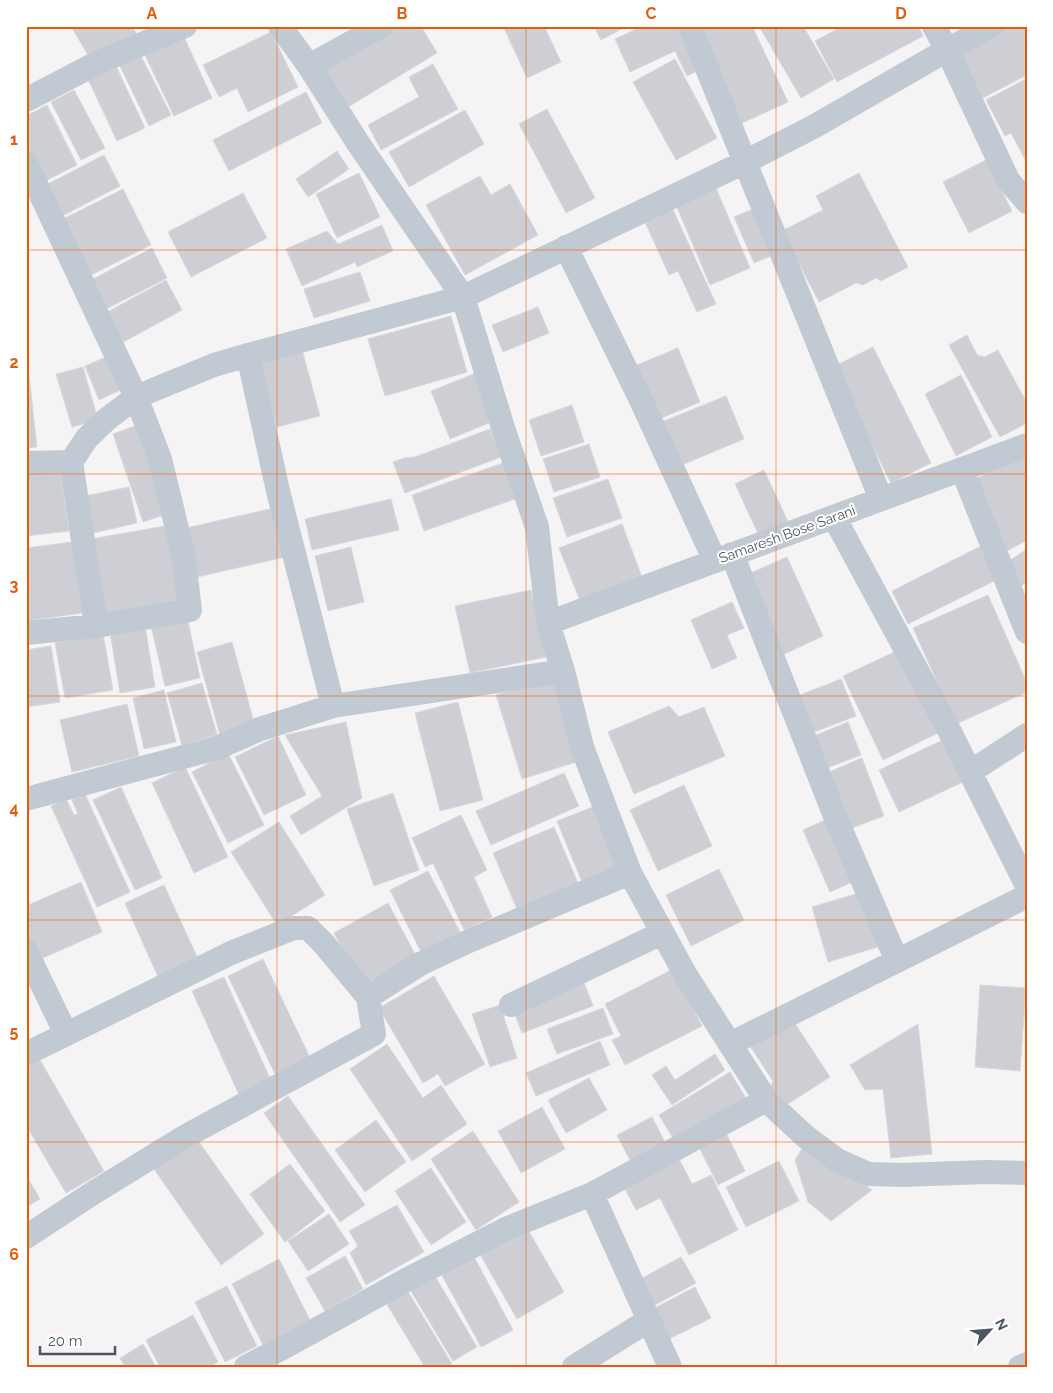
<svg xmlns="http://www.w3.org/2000/svg" width="1053" height="1393" viewBox="0 0 1053 1393" font-family="Raleway,sans-serif">
  <style>
    .building { fill: #cdcfd5; stroke: #d7d9de }
    .lines { fill: none; stroke-linecap: round; stroke-linejoin: round }
    .minor { stroke: #c1cad2; stroke-width: 24 }
    .grid { fill: none; stroke: #e8590c; stroke-width: 1; stroke-opacity: 0.55 }
    .labels { text-anchor: middle; dominant-baseline: central; stroke-width: 4; stroke-linejoin: round; paint-order: stroke }
    .street-label { font-size: 14px; fill: #4a5661; stroke: #fff }
    .neatline { fill: none; stroke: #e8590c; stroke-width: 2 }
    .grid-label { font-size: 16px; text-anchor: middle; font-weight: bold; fill: #e8590c }
  </style>
  <rect width="100%" height="100%" fill="#f5f3f3"/>
  <path class="building" d="M71,26H132L138,36L92,62Z
    M392,26H421L437,53L343,110L319,71Z
    M503,26H544L561,62L527,78Z
    M594,26H627L601,40Z
    M643,26H683L703,68L687,76L675,51L630,72L615,39Z
    M695,26H752L788,102L740,124Z
    M759,26H803L834,79L801,98Z
    M849,26H918L923,36L837,82L815,41L841,27L844,29Z
    M1000,26H1026L1027,75L979,100L953,51Z
    M271,32L298,87L248,112L237,88L219,97L203,65Z
    M183,35L212,98L174,116L144,53Z
    M139,52L171,115L149,126L118,62Z
    M675,59L717,138L676,160L633,82Z
    M115,64L145,128L117,141L87,77Z
    M433,64L458,109L381,150L368,125L419,97L409,77Z
    M1026,79L1027,80V163L1011,133L1005,136L986,100Z
    M74,90L105,148L81,160L51,102Z
    M306,92L322,123L229,171L213,140Z
    M47,105L77,165L45,181L26,144V116Z
    M547,109L595,198L566,213L519,124Z
    M465,110L484,144L409,187L389,152Z
    M337,151L349,169L308,197L296,179Z
    M104,155L120,186L62,216L46,185Z
    M986,160L1012,211L969,233L943,182Z
    M359,173L380,217L337,238L316,194Z
    M859,173L908,267L881,281L876,278L863,285L856,283L819,302L782,231L823,210L816,196Z
    M480,176L491,195L510,184L538,235L465,275L426,205Z
    M716,188L750,268L710,285L676,205Z
    M123,189L151,245L89,276L61,220Z
    M243,193L267,238L191,277L168,232Z
    M670,203L716,304L697,312L678,271L669,275L642,215Z
    M758,207L778,253L754,263L734,217Z
    M382,225L393,251L357,267L355,262L302,286L286,249L327,231L338,244Z
    M152,248L167,278L106,309L91,280Z
    M360,272L370,301L314,318L304,289Z
    M166,280L182,310L118,345L102,315Z
    M538,307L549,333L503,352L492,325Z
    M451,316L467,372L385,396L368,339Z
    M967,335L977,355L985,357L998,350L1027,403V423L1000,437L949,345Z
    M301,346L320,416L277,427L257,358Z
    M873,347L931,463L891,483L833,367Z
    M678,348L700,402L659,419L637,365Z
    M113,354L127,387L99,400L85,366Z
    M83,367L98,420L72,427L56,374Z
    M476,373L496,420L450,439L431,391Z
    M26,375H29L37,447L26,448Z
    M961,375L992,437L956,456L925,394Z
    M726,396L744,439L677,467L659,423Z
    M572,405L584,442L541,456L529,420Z
    M140,424L170,513L143,522L113,434Z
    M490,429L501,457L405,493L393,462L404,458L415,457Z
    M589,444L600,477L554,492L543,459Z
    M1027,451V540L1007,551L970,482Z
    M503,463L515,499L424,531L412,495Z
    M60,470L69,531L26,536V475Z
    M764,470L790,526L761,540L735,484Z
    M608,479L622,518L567,537L553,498Z
    M129,487L137,523L93,533L85,496Z
    M391,499L399,530L312,550L305,519Z
    M274,508L285,557L193,578L182,529Z
    M622,524L643,580L581,603L559,548Z
    M171,525L186,606L106,621L91,539Z
    M72,542L82,613L26,621V548Z
    M981,546L998,579L908,624L892,591Z
    M351,547L364,602L328,611L315,556Z
    M1027,549V582L1021,586L1006,563Z
    M787,557L823,636L780,656L744,576Z
    M531,590L546,657L470,673L455,606Z
    M988,595L1027,683V692L956,724L913,628Z
    M732,602L744,628L727,635L737,658L712,669L691,620Z
    M187,617L200,678L165,686L151,626Z
    M145,626L155,687L120,693L110,632Z
    M103,634L113,690L65,698L55,643Z
    M232,642L255,726L220,735L197,652Z
    M51,646L60,702L26,707V650Z
    M901,649L940,732L883,760L843,676Z
    M553,677L579,761L522,779L496,695Z
    M841,679L856,716L809,734L795,697Z
    M202,683L217,735L182,745L167,693Z
    M164,690L176,742L144,749L133,698Z
    M458,702L483,800L440,811L415,713Z
    M127,704L139,756L72,772L60,720Z
    M669,706L679,717L704,707L725,756L634,794L608,732Z
    M346,722L362,798L301,835L290,816L322,796L285,735Z
    M848,722L861,755L822,770L809,738Z
    M278,736L306,795L264,815L235,757Z
    M943,740L963,782L899,812L879,770Z
    M228,753L264,825L228,843L192,772Z
    M862,758L884,816L849,829L829,772Z
    M185,767L228,857L194,873L152,783Z
    M564,773L579,806L491,845L476,811Z
    M684,785L712,846L658,871L630,810Z
    M121,787L162,878L135,890L93,800Z
    M393,793L419,870L374,886L347,809Z
    M85,794L130,892L97,907L51,806L66,799L74,815L78,814L72,800Z
    M593,807L618,868L582,882L557,821Z
    M461,815L487,870L474,877L492,917L464,930L433,863L425,867L412,838Z
    M832,817L859,879L830,892L803,830Z
    M279,822L325,895L277,925L231,852Z
    M554,827L578,883L517,909L493,853Z
    M719,869L744,920L691,946L666,895Z
    M428,871L460,932L421,952L390,890Z
    M81,882L102,932L36,961L26,939V906Z
    M164,885L199,961L159,979L125,903Z
    M862,892L878,947L828,962L812,907Z
    M388,903L416,956L362,985L334,933Z
    M263,959L312,1062L277,1078L228,976Z
    M673,969L702,1026L625,1065L612,1040L621,1036L605,1004Z
    M434,976L485,1064L445,1086L438,1074L423,1083L379,1008Z
    M224,977L272,1083L240,1097L192,991Z
    M583,980L593,1006L522,1033L512,1007Z
    M980,985L1026,988L1020,1071L975,1067Z
    M500,1005L517,1058L490,1067L472,1014Z
    M603,1008L613,1034L557,1054L547,1029Z
    M792,1019L830,1077L783,1107L770,1087L773,1081L750,1046Z
    M918,1024L932,1154L891,1158L883,1089L865,1090L850,1065Z
    M600,1041L610,1065L536,1096L526,1073Z
    M387,1044L423,1098L441,1085L467,1124L412,1161L350,1069Z
    M715,1054L725,1070L672,1105L652,1075L666,1066L675,1080Z
    M40,1060L104,1171L66,1193L26,1125V1068Z
    M730,1072L747,1100L676,1143L659,1115Z
    M589,1078L607,1110L566,1133L548,1100Z
    M288,1096L365,1205L340,1222L264,1113Z
    M542,1107L565,1149L521,1173L498,1131Z
    M652,1117L668,1148L633,1166L617,1135Z
    M376,1120L406,1162L365,1192L335,1150Z
    M473,1131L519,1202L476,1230L431,1159Z
    M725,1131L745,1171L718,1185L698,1145Z
    M197,1139L264,1234L221,1265L154,1169Z
    M805,1144L872,1190L831,1221L808,1202L795,1160Z
    M678,1157L692,1184L711,1175L738,1230L689,1255L660,1198L636,1210L623,1185Z
    M779,1161L799,1201L746,1227L726,1187Z
    M290,1164L325,1211L285,1242L250,1194Z
    M431,1168L466,1222L431,1245L395,1191Z
    M26,1175L40,1199L26,1207Z
    M397,1205L424,1252L366,1285L350,1253L358,1246L349,1231Z
    M329,1214L349,1244L308,1271L288,1241Z
    M524,1223L564,1292L517,1319L477,1249Z
    M471,1251L513,1330L481,1347L438,1268Z
    M345,1256L363,1289L325,1311L306,1278Z
    M681,1257L696,1283L651,1307L637,1281Z
    M279,1259L310,1320L263,1345L232,1284Z
    M432,1271L477,1347L453,1361L408,1286Z
    M404,1285L452,1364L447,1367H425L383,1298Z
    M227,1286L257,1346L225,1362L195,1302Z
    M695,1287L711,1318L669,1339L653,1309Z
    M193,1315L218,1362L209,1367H160L146,1340Z
    M143,1344L156,1367H125L120,1358Z"/>
  <g class="lines">
    <path class="minor" d="M280,26L309,66L358,143L463,297L504,431L537,527L548,623L563,671L582,747L630,873L685,974L766,1100L806,1137L837,1160L868,1174L902,1175L985,1172L1027,1173
      M690,26L881,499
      M934,26L947,50L1008,180L1027,202
      M309,66L381,26
      M26,100L99,62L185,26
      M26,163L136,397L160,459L183,553L190,610L96,626
      M566,247L640,398L715,561
      M248,355L278,491L333,706
      M26,463L71,462
      M962,469L1027,632
      M834,517L947,726L1027,886
      M732,554L835,816L897,961
      M548,623L1027,445
      M26,633L96,626L71,462L87,438L107,419L136,397L214,365L248,355L463,297L745,162L815,126L947,50L991,26
      M970,772L1027,735
      M26,799L217,748L260,729L333,706L563,671
      M26,951L66,1034
      M511,1005L662,933
      M730,1044L1027,896
      M26,1054L231,953L293,928H308L324,944L368,997
      M592,1194L670,1367
      M26,1237L93,1193L186,1136L374,1034L368,997L420,964L469,941L630,873
      M246,1367L290,1344L406,1280L508,1228L592,1194L766,1100
      M574,1367L649,1320
      M1020,1367L1027,1364"/>
  </g>
  <path class="grid" d="M277,26V1367M526,26V1367M776,26V1367M26,250H1027M26,474H1027M26,696H1027M26,920H1027M26,1142H1027"/>
  <g class="labels">
    <g class="street-label">
      <text transform="translate(787 534) rotate(-20)">Samaresh Bose Sarani</text>
    </g>
  </g>
  <rect width="1053" height="1393" fill="none" stroke="#ffffff" stroke-width="55"/>
  <g transform="translate(990 1330) rotate(64)" stroke="#ffffff" stroke-width="4" paint-order="stroke">
  <path d="M0-4L9 19L0 12L-9 19Z" fill="#4a5661"/>
  <text y="-8" font-size="14" font-weight="bold" text-anchor="middle" fill="#4a5661">N</text>
  </g>
  <path d="M40 1346v8h75v-8" fill="none" stroke="#4a5661" stroke-width="2.5"/>
  <text x="48" y="1346" font-size="15" fill="#4a5661" stroke="#ffffff" stroke-width="4" paint-order="stroke">20 m</text>
  <rect x="28" y="28" width="998" height="1338" class="neatline"/>
  <g class="grid-label">
    <text x="152" y="19">A</text>
    <text x="402" y="19">B</text>
    <text x="651" y="19">C</text>
    <text x="901" y="19">D</text>
    <text x="14" y="145">1</text>
    <text x="14" y="368">2</text>
    <text x="14" y="591">3</text>
    <text x="14" y="814">4</text>
    <text x="14" y="1037">5</text>
    <text x="14" y="1260">6</text>
  </g>
</svg>
